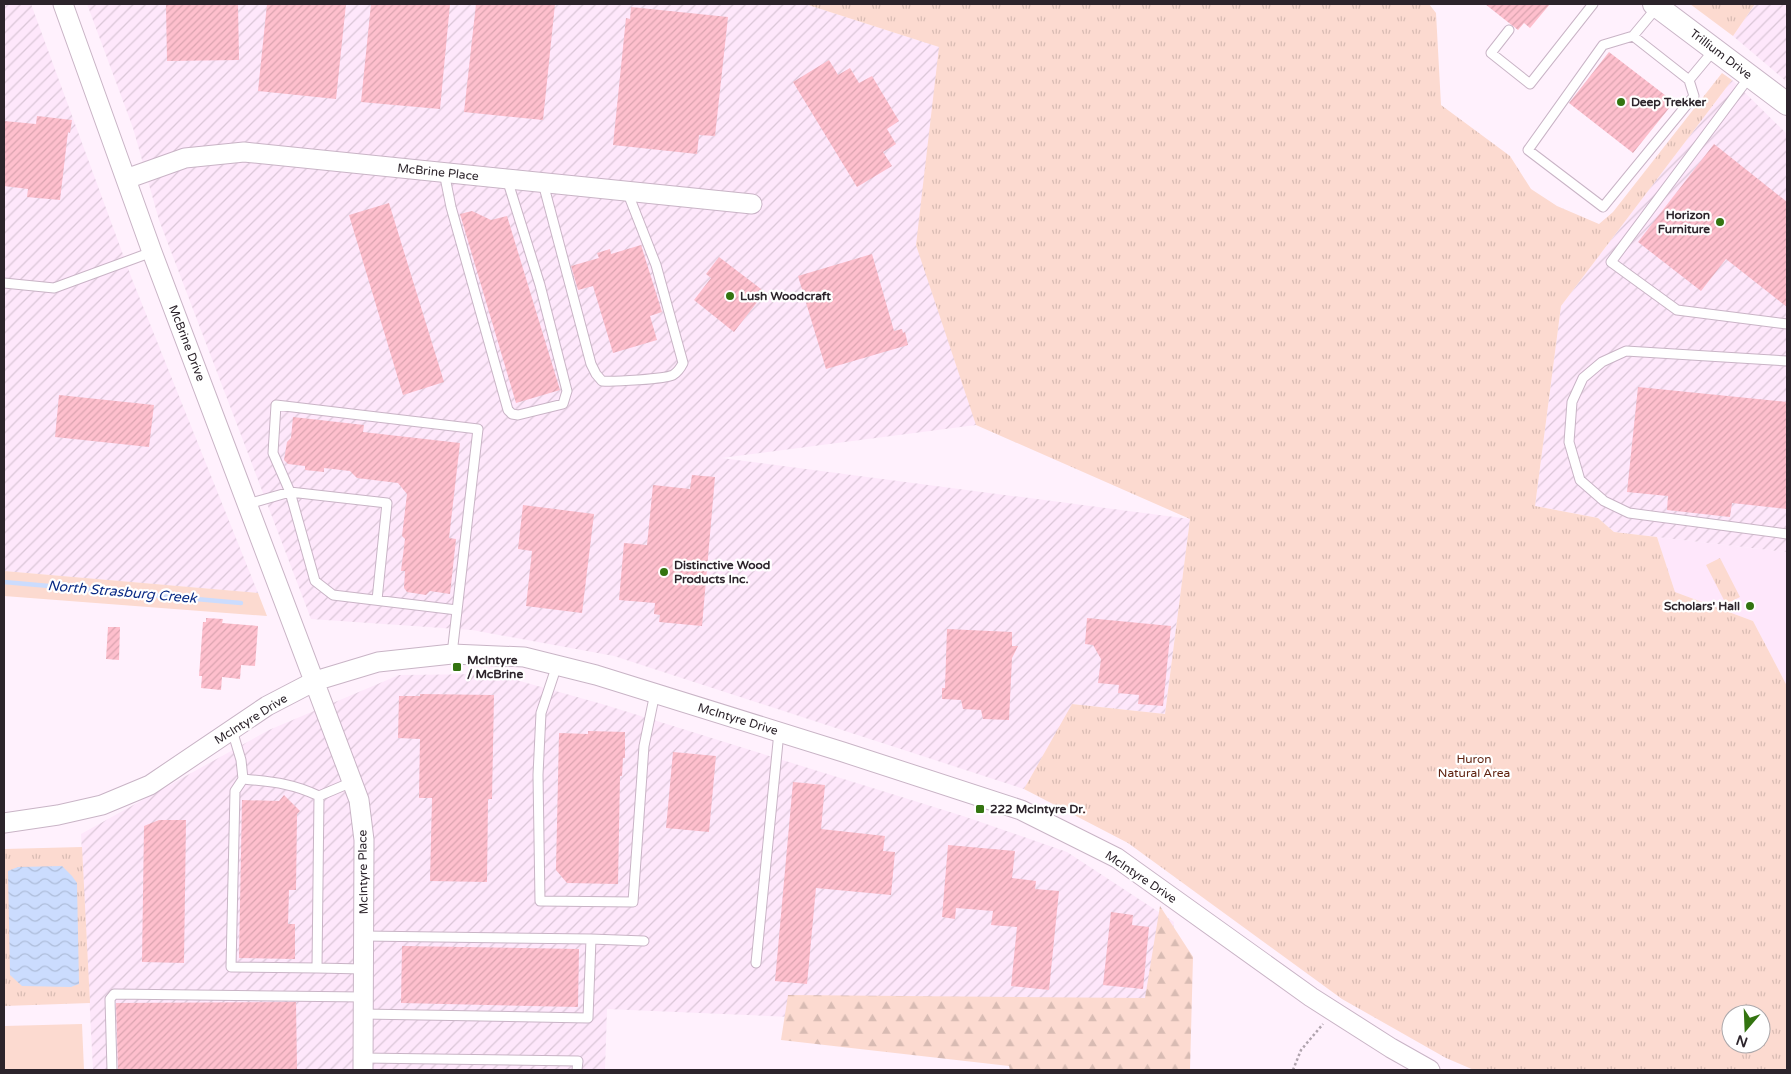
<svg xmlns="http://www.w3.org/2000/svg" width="1791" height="1074" viewBox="0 0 1791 1074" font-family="'Varela Round',sans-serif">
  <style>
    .built { fill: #fee7fb }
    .industrial { fill: url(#industrial-furrows) }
    .grass { fill: #fcdad0 }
    .forest { fill: url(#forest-firs) }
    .park { fill: url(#park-tufts); fill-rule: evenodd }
    .water { fill: url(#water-waves) }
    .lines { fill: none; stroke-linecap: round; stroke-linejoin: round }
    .stream { stroke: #cbdcfe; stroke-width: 4.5 }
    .building { fill: url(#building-hatch) }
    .service-casing { stroke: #c9b4c6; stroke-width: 11 }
    .minor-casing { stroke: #c9b4c6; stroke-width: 21 }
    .tertiary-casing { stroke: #c9b4c6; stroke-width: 24 }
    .path { stroke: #afa3ad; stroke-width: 2.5; stroke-dasharray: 2.5 2.5; stroke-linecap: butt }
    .service { stroke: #fff; stroke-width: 9 }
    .minor { stroke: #fff; stroke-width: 19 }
    .tertiary { stroke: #fff; stroke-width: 22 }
    .poi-dot { fill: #337410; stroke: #fff; stroke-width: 2 }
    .labels { text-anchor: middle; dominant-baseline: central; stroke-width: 4.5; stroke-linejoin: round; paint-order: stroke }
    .street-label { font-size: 12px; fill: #2c242b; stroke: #fff }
    .poi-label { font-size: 12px; font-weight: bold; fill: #2c242b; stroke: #fff; text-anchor: start }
    .park-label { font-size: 12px; fill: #5f2311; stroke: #fff }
    .water-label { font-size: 14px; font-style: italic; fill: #0a2b85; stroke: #fff }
  </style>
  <defs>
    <pattern id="industrial-furrows" width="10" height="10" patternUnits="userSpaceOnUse" patternTransform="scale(1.25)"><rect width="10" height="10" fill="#fee7fb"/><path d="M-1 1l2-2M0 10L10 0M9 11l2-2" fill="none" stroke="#dac6d7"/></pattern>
    <pattern id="forest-firs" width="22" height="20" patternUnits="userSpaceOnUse" patternTransform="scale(1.25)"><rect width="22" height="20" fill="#fcdad0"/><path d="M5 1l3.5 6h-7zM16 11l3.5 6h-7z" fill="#d8bbb3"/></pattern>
    <pattern id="park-tufts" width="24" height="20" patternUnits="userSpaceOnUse" patternTransform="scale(1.25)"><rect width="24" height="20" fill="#fcdad0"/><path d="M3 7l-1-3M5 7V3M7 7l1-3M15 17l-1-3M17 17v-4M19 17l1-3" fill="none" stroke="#d8bbb3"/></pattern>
    <pattern id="water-waves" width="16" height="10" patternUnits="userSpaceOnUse" patternTransform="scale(1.25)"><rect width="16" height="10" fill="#cbdcfe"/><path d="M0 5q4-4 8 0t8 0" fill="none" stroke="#aebdda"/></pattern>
    <pattern id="building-hatch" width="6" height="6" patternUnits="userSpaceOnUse" patternTransform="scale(1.25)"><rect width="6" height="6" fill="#febfcd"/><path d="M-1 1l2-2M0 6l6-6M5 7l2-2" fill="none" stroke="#daa4b0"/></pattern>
  </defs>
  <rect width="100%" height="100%" fill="#fff1fd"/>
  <path class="built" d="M1657,537L1787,552V686L1753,621L1675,592Z"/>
  <path class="industrial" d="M4,4H31L132,279L258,593L4,571Z
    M87,4H805L939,47L976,425L721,458L1190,519L1165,714L1073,704L1024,789L614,656L472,630L311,619L159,220L133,128Z
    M1755,4H1787V82L1733,36Z
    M1732,80L1787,134V552L1614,532L1598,518L1535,506L1561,306Z
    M495,674L602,704L966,817L1067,852L1174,922L1158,1033L607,1009L605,1070H93L81,834L269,730L399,675Z"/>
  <path class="grass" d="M4,571L258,593L267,616L4,596Z
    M82,1024L84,1070H4V1026Z"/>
  <path class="forest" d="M1160,906L1193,957L1190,1070H1010L1009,1066L781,1040L788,995L1145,998Z"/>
  <path class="park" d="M805,4H1429L1436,13L1441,105L1510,156L1531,189L1557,206L1599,224L1613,212L1722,73L1732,80L1561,306L1535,506L1598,518L1614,532L1657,537L1675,592L1753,621L1787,686V1070H1474L1446,1058L1342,999L1128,843L1024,789L1072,704L1165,714L1190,519L976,425L916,245L939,47ZM1731,1014H1761V1044H1731Z
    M1690,4H1755L1733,36Z
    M1720,558L1740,597L1726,604L1706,565Z
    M82,847L90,1003L4,1006V849Z"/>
  <path class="water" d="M62,866L72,876L77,883L79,984L71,987L22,986L10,975L8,871L18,867Z"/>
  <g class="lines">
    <path class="stream" d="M4,582L241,603"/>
  </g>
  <path class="building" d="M166,4H238L239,60L167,61Z
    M267,4H346L336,99L258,91Z
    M371,4H450L440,109L361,102Z
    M476,4H555L543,120L464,112Z
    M1485,4H1550L1530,28L1524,23L1518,30Z
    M631,7L728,17L715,136L699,135L697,154L613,145L626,18L630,19Z
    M1609,52L1674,102L1633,153L1569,103Z
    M829,60L838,75L850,68L859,83L872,76L899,121L887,129L896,144L883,152L892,166L857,187L793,82Z
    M37,116L72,120L70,133L68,132L60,200L27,197L28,189L4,186V121L36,124Z
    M1714,144L1787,202V307L1726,259L1701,291L1638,242Z
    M389,203L444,382L403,395L349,215Z
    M472,211L491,220L507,216L560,390L516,403L460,214Z
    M641,245L662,312L650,316L657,340L613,353L593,286L578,290L571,266L599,258L597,253L610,249L611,254Z
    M872,254L894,331L902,329L903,333L905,332L908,345L826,369L798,276Z
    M719,257L765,292L734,332L694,300L711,278L706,274Z
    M1638,387L1787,402V509L1732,503L1730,517L1667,510L1668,496L1627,492Z
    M59,395L154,405L149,447L55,437Z
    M293,417L364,425L363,432L460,443L449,538L456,539L450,594L430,591L426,595L407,592L404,588L405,571H401L405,539L402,536L407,494L398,483L357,478L350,471L324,468V472L305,470V466L288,464L284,460L287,442L291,438Z
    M692,475L715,477L702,626L659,622L660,615L654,614L655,603L619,600L624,543L647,545L653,485L690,489Z
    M523,505L594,514L582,613L526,606L532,551L518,549Z
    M206,618L223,619L222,623L258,626L255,666L241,665L240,679L222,677L221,690L201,688L202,676H199L203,622H206Z
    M1087,618L1171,626L1163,706L1138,704L1139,695L1118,693L1119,685L1098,683L1101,659L1093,645L1085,644Z
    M108,627H120L119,660L106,659Z
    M947,629L1012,632V646H1018L1012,658L1009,720L983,719L981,710L963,709L961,700L942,699V688H945Z
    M420,694L494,695L492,799H488L487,882L430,881L432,798H419L420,739L398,738L399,696H420Z
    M588,731L625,732V758H623L622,776H620L618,884L567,883L556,870L559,733L588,734Z
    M673,752L716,756L709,832L666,828Z
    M793,782L825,785L821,829L885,836L883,851L895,852L891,895L816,888L807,984L775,981Z
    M284,795L300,811L297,814L296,890H289L288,924H295V959L239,958L242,800L279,801Z
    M159,820H186L184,963L142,962L144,826Z
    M948,845L1015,851L1012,878L1036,881L1035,889L1059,891L1049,990L1011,986L1017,927L991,925L993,911L956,908L955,919L942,917Z
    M1111,912L1133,915L1132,925L1149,927L1143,989L1103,985Z
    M402,946L579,949L578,1007L401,1003Z
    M296,1002L297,1070H118L116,1003Z"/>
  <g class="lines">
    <defs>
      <path id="service" d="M1509,30L1491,53L1530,84L1593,4
        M1633,36L1689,80L1694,96L1603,207L1528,150L1603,45L1633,36L1658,6
        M1750,76L1611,262L1677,310L1787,324
        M1689,80L1714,50
        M444,172L451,207L508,410L512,414L518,415L563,404L567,391L540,285L507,179
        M543,183L591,364L596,374L602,381C613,382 665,379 673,375C678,372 681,367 683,363L656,265L627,191
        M4,283L54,288L152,252
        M1787,361L1626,351L1602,362L1583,378L1572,402L1569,442L1580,480L1604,501L1629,513L1787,534
        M248,504L290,492L387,503L377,600
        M452,654L478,429L276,405L273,453L290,492L315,581L333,595L457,610
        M557,665L541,713L538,775L540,901L633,902L644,746L655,693
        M232,730L241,760L243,779
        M352,782L319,796L317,968L363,969
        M591,939L644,941
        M756,963L779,732
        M317,968L231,967L235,791L243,779C273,782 292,783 319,796
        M363,1014L588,1018L591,939L364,936
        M363,1058L578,1061L577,1070
        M112,1070L110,999L114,994L363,997"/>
      <path id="minor" d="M63,4L152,252L359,800L364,840L363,1070
        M126,179L185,158L244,152L752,204
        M4,823L58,815L102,805L150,785L267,706L315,681L378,662L452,654L524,657L596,675L843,752L1021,810L1117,858L1311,997L1391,1048L1430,1070"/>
      <path id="tertiary" d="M1654,4L1787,104"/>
    </defs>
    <use href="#service" class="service-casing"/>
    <use href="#minor" class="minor-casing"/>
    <use href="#tertiary" class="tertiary-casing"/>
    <path class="path" d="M1293,1070L1301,1050L1323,1024"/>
    <use href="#service" class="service"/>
    <use href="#minor" class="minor"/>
    <use href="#tertiary" class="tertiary"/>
  </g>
  <g class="poi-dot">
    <circle cx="1621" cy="102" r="5"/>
    <circle cx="1720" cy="222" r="5"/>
    <circle cx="730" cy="296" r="5"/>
    <circle cx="664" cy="572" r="5"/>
    <circle cx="1750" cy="606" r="5"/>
    <rect x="452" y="662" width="10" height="10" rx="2.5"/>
    <rect x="975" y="804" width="10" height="10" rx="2.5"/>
  </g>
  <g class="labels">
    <g class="street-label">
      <text transform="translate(1721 54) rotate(37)">Trillium Drive</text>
      <text transform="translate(438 172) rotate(6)">McBrine Place</text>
      <text transform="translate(187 343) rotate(69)">McBrine Drive</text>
      <text transform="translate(251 719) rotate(-32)">McIntyre Drive</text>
      <text transform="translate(738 719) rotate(17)">McIntyre Drive</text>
      <text transform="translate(363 872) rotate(-91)">McIntyre Place</text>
      <text transform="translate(1141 877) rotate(34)">McIntyre Drive</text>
    </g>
    <g class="poi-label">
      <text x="1631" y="102">Deep Trekker</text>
      <text x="1710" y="215" text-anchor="end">Horizon<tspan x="1710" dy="14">Furniture</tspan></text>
      <text x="740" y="296">Lush Woodcraft</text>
      <text x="674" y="565">Distinctive Wood<tspan x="674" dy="14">Products Inc.</tspan></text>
      <text x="1740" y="606" text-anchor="end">Scholars' Hall</text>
      <text x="467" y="660">McIntyre<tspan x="467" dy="14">/ McBrine</tspan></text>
      <text x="990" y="809">222 McIntyre Dr.</text>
    </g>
    <g class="park-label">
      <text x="1474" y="759">Huron<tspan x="1474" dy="14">Natural Area</tspan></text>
    </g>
    <g class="water-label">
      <text transform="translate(122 592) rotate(5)">North Strasburg Creek</text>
    </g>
  </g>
  <rect width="1791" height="1074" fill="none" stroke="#2c242b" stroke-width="10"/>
  <g transform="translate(1746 1029) rotate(199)"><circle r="24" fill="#ffffff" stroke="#aba7aa"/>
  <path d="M0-4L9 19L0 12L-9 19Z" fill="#337410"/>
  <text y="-8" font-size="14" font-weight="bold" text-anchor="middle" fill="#2c242b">N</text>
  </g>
</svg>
